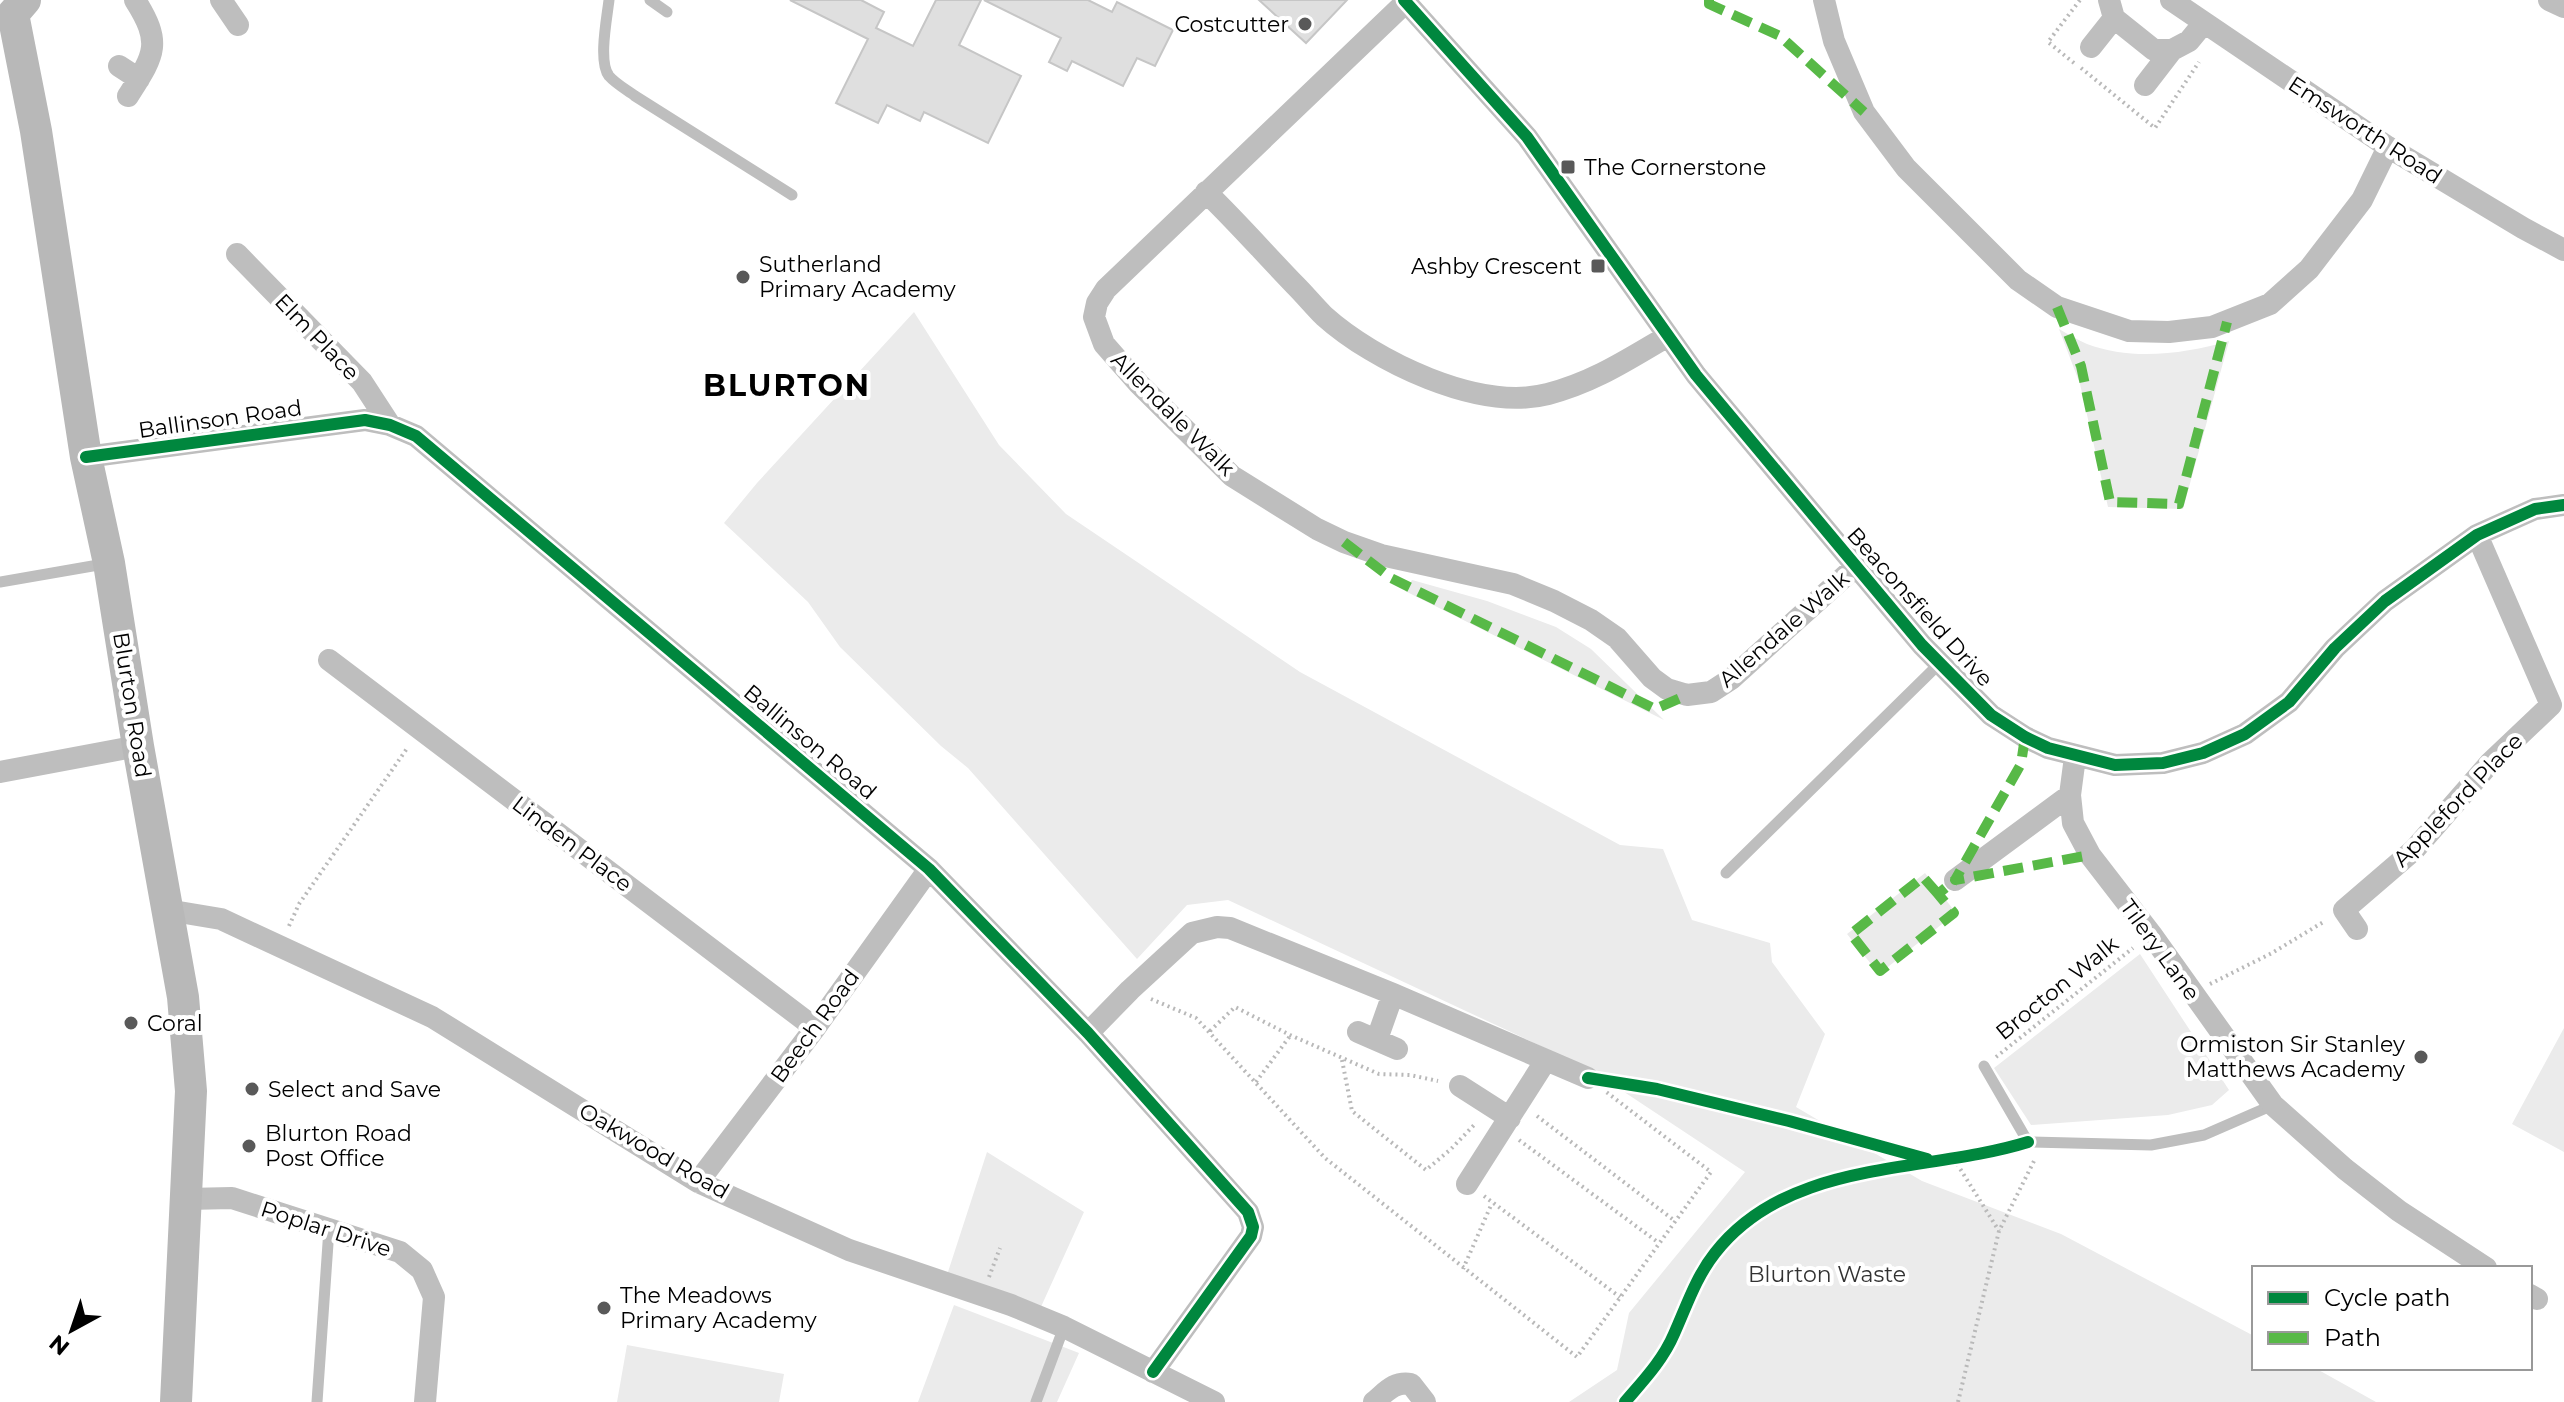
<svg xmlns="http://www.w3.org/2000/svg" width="2564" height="1402" viewBox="0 0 2564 1402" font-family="Montserrat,sans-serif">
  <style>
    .green { fill: #ebebeb }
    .building { fill: #dfdfdf; stroke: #c6c6c6; stroke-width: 2 }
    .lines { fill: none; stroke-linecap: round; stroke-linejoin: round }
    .path { stroke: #b9b9b9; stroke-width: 4; stroke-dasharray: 2 4; stroke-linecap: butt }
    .lane { stroke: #bebebe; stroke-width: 11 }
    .street { stroke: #bebebe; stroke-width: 22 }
    .secondary { stroke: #b8b8b8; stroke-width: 32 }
    .quiet { stroke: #58b947; stroke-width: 10; stroke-dasharray: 20 10; stroke-linecap: butt }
    .cycleway-casing { stroke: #fff; stroke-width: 17 }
    .cycleway { stroke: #00873e; stroke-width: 12 }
    .poi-dot { fill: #595959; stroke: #fff; stroke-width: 3 }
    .labels { text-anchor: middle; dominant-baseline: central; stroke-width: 8; stroke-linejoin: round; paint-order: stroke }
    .poi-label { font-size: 22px; fill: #000; stroke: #fff; text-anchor: start }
    .street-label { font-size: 22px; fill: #000; stroke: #fff }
    .park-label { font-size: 22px; fill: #323232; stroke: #fff }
    .district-label { font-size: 30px; font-weight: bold; letter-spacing: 2px; fill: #000; stroke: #fff }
  </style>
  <rect width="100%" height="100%" fill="#fff"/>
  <path class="green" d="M914,312L999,445L1066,514L1300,672L1620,845L1663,849L1692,920L1770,943L1772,962L1825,1034L1796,1107L1922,1181L2061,1234L2254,1336V1368H2315L2376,1402H1569L1617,1370L1629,1313L1745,1172L1588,1068L1228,900L1187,905L1137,959L968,768L941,746L840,647L808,602L724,523L757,483Z
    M2059,329C2068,334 2078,340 2087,344C2132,361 2184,354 2229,341L2183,509L2108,507L2080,384Z
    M1412,580L1487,601L1556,627L1591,649L1664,720L1405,591Z
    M1925,873L1956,913L1879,974L1847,934Z
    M2140,954L2229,1090L2212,1105L2168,1115L2031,1125L1994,1068Z
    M2564,1028V1152L2512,1124Z
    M987,1152L1084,1212L1040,1309L947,1275Z
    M954,1305L1079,1353L1057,1402H918Z
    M627,1345L784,1374L779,1402H617Z"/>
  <path class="building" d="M790,0H861L884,12L876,28L913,46L936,0H981L959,45L1021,76L988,143L924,112L920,121L887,105L878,123L836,103L868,39Z
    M984,0H1088L1112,12L1117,2L1173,30L1155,66L1137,58L1123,86L1072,61L1067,71L1049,62L1061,38Z
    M1259,0H1347L1306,43Z"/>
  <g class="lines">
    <path class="path" d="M2074,63L2048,42L2080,0
      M2081,68L2155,128L2199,62
      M289,926L299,904L408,747
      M2210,984L2272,953L2325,921
      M1151,999L1196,1018L1325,1158L1577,1357L1711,1172L1605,1091
      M1210,1031L1235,1007L1290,1035L1379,1074L1410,1075L1438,1081
      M1996,1057L2133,948
      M1342,1060L1352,1111L1426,1170L1451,1149L1476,1123
      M1256,1082L1290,1036
      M1537,1116L1675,1221
      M1519,1140L1659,1243
      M1954,1159L1999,1231
      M1484,1196L1620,1297
      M1463,1269L1492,1203
      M989,1277L1000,1248
      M1958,1402L1999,1231L2035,1159"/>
    <path class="lane" d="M609,0C607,18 598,62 609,76C616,84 627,90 635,96L792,195
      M650,0L667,12
      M0,582L104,564
      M1726,873L1940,663
      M1984,1066L2028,1142L2151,1145L2204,1135L2273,1105
      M317,1402L329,1229
      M1036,1402L1064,1327"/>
    <path class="street" d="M221,0L238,25
      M1404,0L1527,137L1696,375L1922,645L1991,715L2025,737L2048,748L2115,765L2163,763L2203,753L2245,734L2289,702L2335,648L2385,601L2477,535L2535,509L2564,505
      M1824,0L1834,41L1864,112L1906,168L2018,280L2057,307L2129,331L2169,332L2212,327L2270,304L2309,269L2362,200L2388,147
      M2109,0L2114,18L2154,50H2172L2189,41L2203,24
      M2171,0L2388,147L2523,228L2564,250
      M2549,0L2564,7
      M1406,2L1106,289L1097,303L1094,317L1104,344L1139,384L1232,476L1317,529L1344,542L1381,555L1513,584L1554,601L1591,620L1617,638L1652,678L1667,689L1687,695L1711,692L1731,679L1855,567
      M2091,47L2114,18
      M119,66L139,79
      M2145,85L2172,50
      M128,96C154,55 163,44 135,0
      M1206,192C1237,222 1265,254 1295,285C1305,295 1314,306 1324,316C1374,361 1479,412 1548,394C1594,382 1627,360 1668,336
      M237,254L362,382L390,425
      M86,457L365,420L390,425L416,436L929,869L1088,1033L1248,1212L1253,1227L1251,1236L1153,1372
      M2477,535L2551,705
      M329,660L815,1028
      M2075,757L2070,795L2073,823L2090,855L2151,934L2273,1105L2345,1169L2399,1211L2486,1268
      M0,772L138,746
      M1955,880L2070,795
      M167,910L221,919L432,1017L698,1182L849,1250L1011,1305L1064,1327L1214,1402
      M2357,929L2344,910L2415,849L2490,763L2551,705
      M1358,1032L1397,1049
      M1088,1033L1130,990L1192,933L1217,927L1230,928L1393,994L1588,1078
      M1377,1039L1393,994
      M1460,1086L1510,1118
      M698,1182L815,1028L929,869
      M1467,1184L1546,1060
      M187,1199L232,1198L400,1252L422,1270L434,1297L425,1402
      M2530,1295L2537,1299
      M1374,1402C1386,1392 1394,1381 1411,1384L1425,1402"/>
    <path class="secondary" d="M25,0L13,14L36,131L86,457L109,563L138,746L183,997L191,1091L176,1402"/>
    <path class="quiet" d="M1709,0V4L1780,36L1864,112
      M2057,307L2081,366L2110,502L2179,504L2227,322
      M1344,542L1391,578L1655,709L1687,695
      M2025,737L2021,764L1955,880L2090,855
      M1938,894L1923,877L1851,934L1880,971L1954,913L1938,894L1955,880"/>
    <defs>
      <path id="cycleway" d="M1404,0L1527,137L1696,375L1922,645L1991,715L2025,737L2048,748L2115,765L2163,763L2203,753L2245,734L2289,702L2335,648L2385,601L2477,535L2535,509L2564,505
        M86,457L365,420L390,425L416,436L929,869L1088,1033L1248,1212L1253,1227L1251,1236L1153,1372
        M1588,1078L1657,1089L1789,1121L1927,1159
        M1625,1402C1643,1381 1663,1360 1674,1334C1687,1305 1696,1277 1715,1253C1789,1158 1925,1174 2028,1142"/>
    </defs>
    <use href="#cycleway" class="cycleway-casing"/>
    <use href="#cycleway" class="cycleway"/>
  </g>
  <g class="poi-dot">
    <circle cx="1305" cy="24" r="8"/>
    <rect x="1560" y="159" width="16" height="16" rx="4"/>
    <rect x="1590" y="258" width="16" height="16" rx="4"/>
    <circle cx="743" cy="277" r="8"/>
    <circle cx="131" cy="1023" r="8"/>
    <circle cx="2421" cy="1057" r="8"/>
    <circle cx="252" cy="1089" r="8"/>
    <circle cx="249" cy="1146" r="8"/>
    <circle cx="604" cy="1308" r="8"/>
  </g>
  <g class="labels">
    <g class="poi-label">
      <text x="1289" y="24" text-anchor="end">Costcutter</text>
      <text x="1584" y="167">The Cornerstone</text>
      <text x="759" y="264">Sutherland<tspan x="759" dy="25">Primary Academy</tspan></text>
      <text x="1582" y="266" text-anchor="end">Ashby Crescent</text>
      <text x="147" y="1023">Coral</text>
      <text x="2405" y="1044" text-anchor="end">Ormiston Sir Stanley<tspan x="2405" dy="25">Matthews Academy</tspan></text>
      <text x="268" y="1089">Select and Save</text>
      <text x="265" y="1133">Blurton Road<tspan x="265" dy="25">Post Office</tspan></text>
      <text x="620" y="1295">The Meadows<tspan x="620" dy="25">Primary Academy</tspan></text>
    </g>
    <g class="street-label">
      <text transform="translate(2365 130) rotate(33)">Emsworth Road</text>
      <text transform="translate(317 337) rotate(46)">Elm Place</text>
      <text transform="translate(1173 414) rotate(45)">Allendale Walk</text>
      <text transform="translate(220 419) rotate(-8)">Ballinson Road</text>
      <text transform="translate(1920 607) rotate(48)">Beaconsfield Drive</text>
      <text transform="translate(1784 629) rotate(-41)">Allendale Walk</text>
      <text transform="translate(132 705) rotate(81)">Blurton Road</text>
      <text transform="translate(810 742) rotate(40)">Ballinson Road</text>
      <text transform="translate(2458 800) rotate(-46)">Appleford Place</text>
      <text transform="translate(572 844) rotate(37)">Linden Place</text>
      <text transform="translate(2160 950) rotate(54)">Tilery Lane</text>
      <text transform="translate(2057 988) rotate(-39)">Brocton Walk</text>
      <text transform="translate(815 1026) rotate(-54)">Beech Road</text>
      <text transform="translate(654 1151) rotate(30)">Oakwood Road</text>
      <text transform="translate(326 1229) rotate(18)">Poplar Drive</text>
    </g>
    <g class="park-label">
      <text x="1827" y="1274">Blurton Waste</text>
    </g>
    <g class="district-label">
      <text x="787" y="385">BLURTON</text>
    </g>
  </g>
  <rect x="2252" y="1266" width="280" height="104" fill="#ffffff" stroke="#999999" stroke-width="2"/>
  <rect x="2268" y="1292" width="40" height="12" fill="#00873e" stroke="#999999" stroke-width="2"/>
  <text x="2324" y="1306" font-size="24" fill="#000000">Cycle path</text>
  <rect x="2268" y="1332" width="40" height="12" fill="#58b947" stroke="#999999" stroke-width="2"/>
  <text x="2324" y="1346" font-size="24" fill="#000000">Path</text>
  <g transform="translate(72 1330) rotate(220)" stroke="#ffffff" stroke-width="6" paint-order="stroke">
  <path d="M0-6L14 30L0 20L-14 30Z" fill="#000000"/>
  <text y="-12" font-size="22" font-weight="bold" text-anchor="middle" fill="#000000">N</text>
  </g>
</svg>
